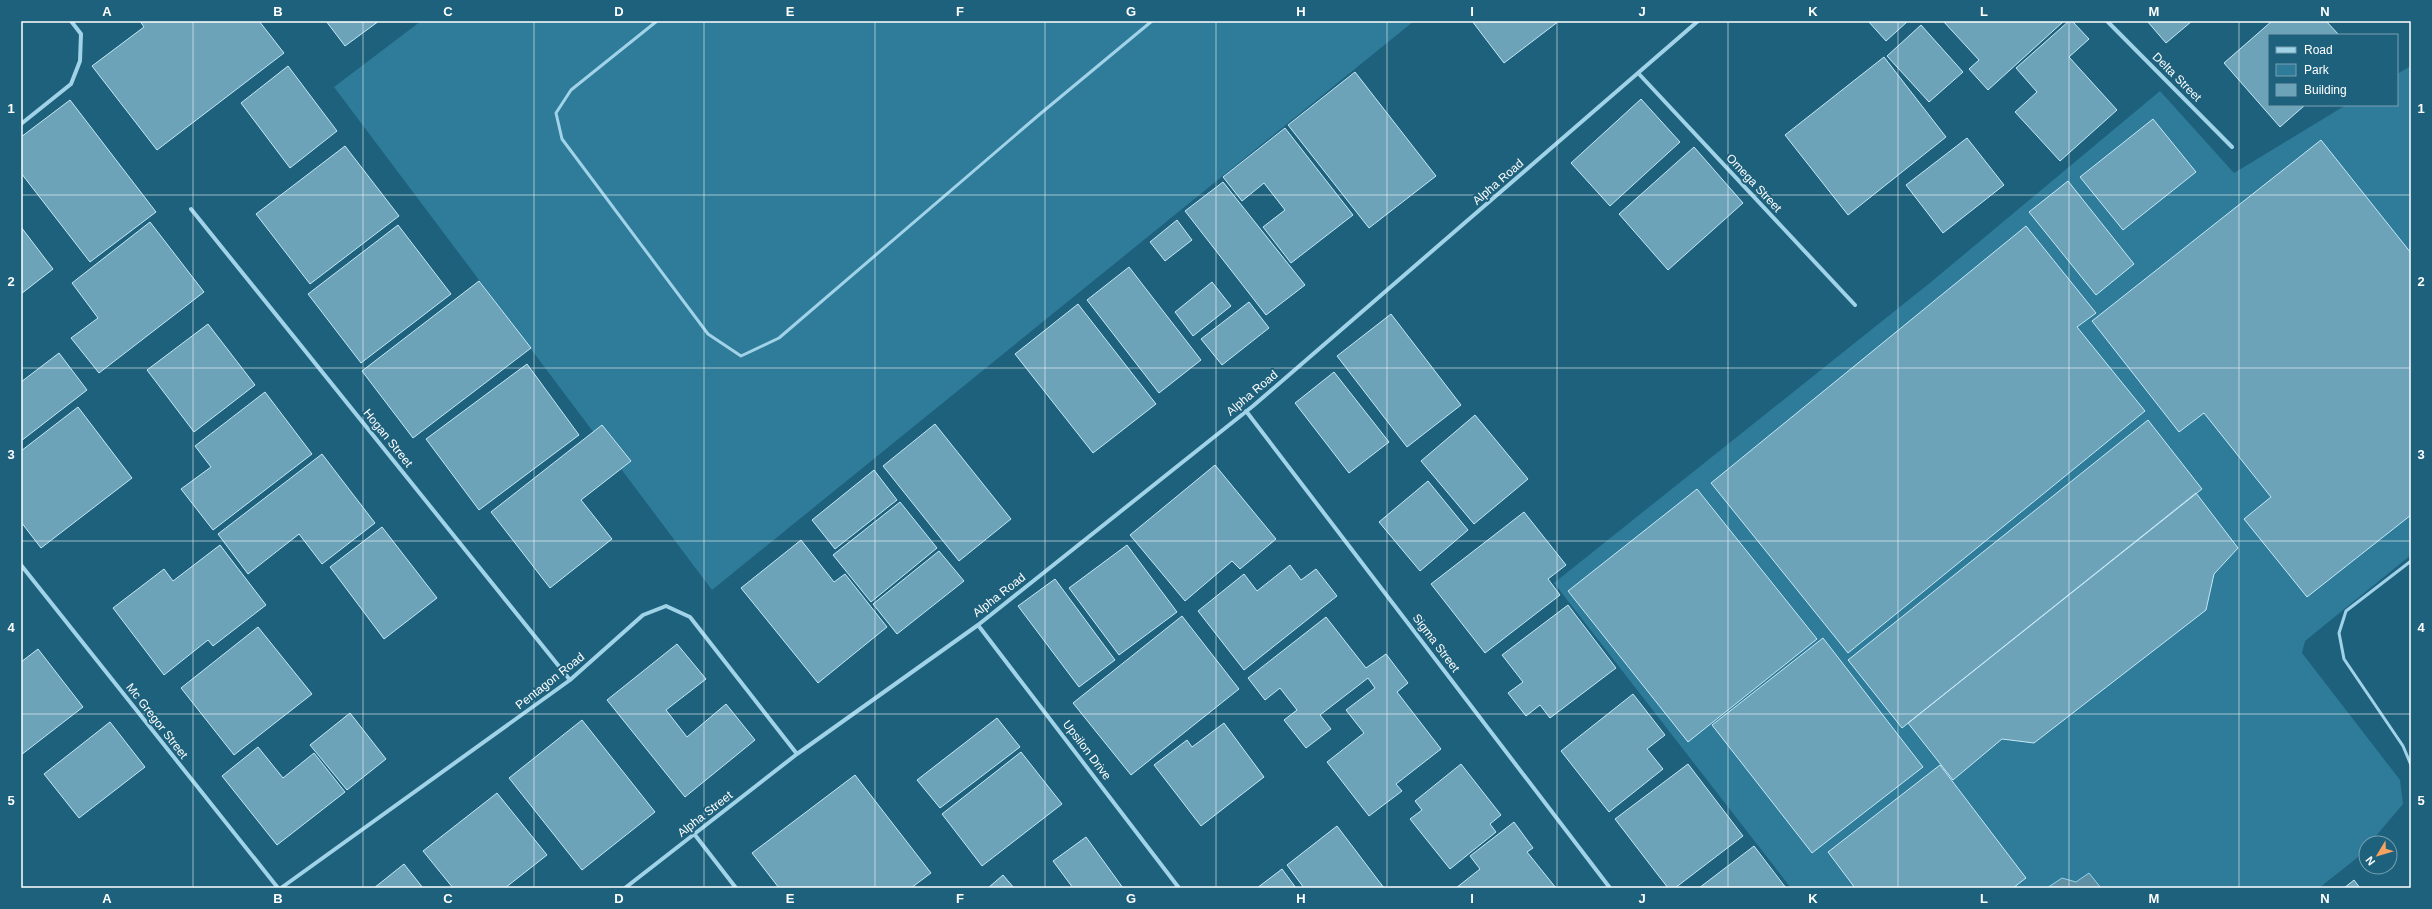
<svg xmlns="http://www.w3.org/2000/svg" width="2432" height="909" viewBox="0 0 2432 909" font-family="Helvetica,sans-serif">
  <style>
    .green { fill: #2e7b9a }
    .water { fill: #5e8fa3; stroke: #94d2e9 }
    .building { fill: #6ca3b9; stroke: #c4e8f6 }
    .lines { fill: none; stroke-linecap: round; stroke-linejoin: round }
    .service { stroke: #a1d3e8; stroke-width: 3 }
    .minor { stroke: #a1d3e8; stroke-width: 4 }
    .grid { fill: none; stroke: #fff; stroke-width: 1; stroke-opacity: 0.55 }
    .labels { text-anchor: middle; dominant-baseline: central; stroke-width: 4; stroke-linejoin: round; paint-order: stroke }
    .street-label { font-size: 12px; fill: #fff; stroke: #1e617d }
    .neatline { fill: none; stroke: #fff; stroke-width: 1.5 }
    .grid-label { font-size: 13px; text-anchor: middle; font-weight: bold; fill: #fff }
  </style>
  <rect width="100%" height="100%" fill="#1e617d"/>
  <path class="green" d="M421,21H1414L712,590L334,87Z
    M2411,66V555L2305,641L2302,653L2400,780L2403,804L2370,843H2366V848L2357,858L2319,888H1791L1554,583L1931,282L2160,91L2234,173L2346,105H2397V74Z"/>
  <path class="water" d="M2089,873L2101,888H2047L2062,878L2076,882Z"/>
  <path class="building" d="M140,21H259L284,53L157,150L92,66L144,27Z
    M326,21H379L345,46Z
    M1472,21H1559L1504,63Z
    M1868,21H1908L1886,41Z
    M1943,21H2064L1988,90L1969,69L1979,60Z
    M2069,21H2072L2089,39L2069,57L2117,110L2060,161L2015,112L2037,92L2016,68Z
    M2147,21H2192L2166,43Z
    M2272,21H2326L2339,35H2269V105H2305L2280,127L2224,63Z
    M1921,25L1963,72L1929,102L1887,56Z
    M1884,57L1946,137L1848,215L1785,135Z
    M288,66L337,131L290,168L241,103Z
    M1355,72L1436,176L1369,228L1288,125Z
    M1641,99L1680,142L1610,206L1571,163Z
    M70,100L156,212L90,262L21,173V137Z
    M2153,119L2196,172L2123,230L2080,177Z
    M1285,128L1353,215L1291,263L1263,227L1285,210L1264,183L1242,201L1223,177Z
    M1967,138L2004,185L1943,233L1906,185Z
    M2321,140L2411,253V515L2307,597L2244,519L2271,497L2204,413L2179,432L2092,321Z
    M345,146L399,216L310,284L256,214Z
    M1694,147L1743,203L1668,270L1619,214Z
    M2068,181L2134,264L2096,295L2029,212Z
    M1223,182L1305,285L1266,315L1185,211Z
    M1177,220L1192,240L1165,261L1150,242Z
    M150,222L204,292L99,373L71,338L98,318L72,283Z
    M398,225L451,294L361,363L308,294Z
    M2026,226L2096,313L2077,327L2145,411L1848,653L1711,483Z
    M21,227L53,269L21,294Z
    M1129,267L1201,360L1159,393L1087,300Z
    M479,281L531,348L413,438L362,371Z
    M1212,282L1231,306L1193,336L1175,312Z
    M1249,302L1269,328L1222,365L1201,339Z
    M1078,304L1156,404L1093,453L1015,354Z
    M1391,314L1461,405L1407,447L1337,356Z
    M208,324L255,385L194,432L147,370Z
    M59,353L87,390L21,441V382Z
    M527,364L579,435L479,510L426,439Z
    M1334,372L1389,442L1349,473L1295,403Z
    M265,392L312,454L213,530L181,489L211,467L195,446Z
    M78,407L132,478L41,548L21,522V451Z
    M1475,415L1528,479L1474,524L1421,461Z
    M2148,420L2202,489L1902,728L1848,660Z
    M935,424L1011,519L959,561L883,466Z
    M602,425L631,461L581,500L612,539L550,588L491,512Z
    M322,454L375,523L322,564L299,534L248,574L218,534Z
    M1215,465L1276,539L1240,569L1232,561L1185,601L1130,535Z
    M874,470L897,500L835,549L812,520Z
    M1428,481L1468,530L1420,571L1379,522Z
    M1697,489L1817,639L1688,742L1568,591Z
    M2196,493L2238,548L2214,574L2206,610L2034,743L2002,739L1953,780L1908,723Z
    M900,502L937,548L871,602L833,555Z
    M1524,512L1566,565L1548,579L1560,595L1485,653L1431,584Z
    M382,527L437,598L384,639L330,567Z
    M801,540L834,582L845,574L887,627L818,683L741,588Z
    M220,545L266,605L213,646L208,640L164,675L113,608L164,569L173,581Z
    M1127,545L1177,612L1119,655L1069,588Z
    M939,551L964,581L897,634L873,604Z
    M1290,565L1301,580L1316,569L1337,596L1244,670L1198,611L1244,574L1257,591Z
    M1055,579L1115,660L1079,687L1018,606Z
    M1568,605L1616,668L1550,718L1540,705L1526,716L1508,693L1523,682L1502,655Z
    M1182,616L1239,689L1131,775L1073,703Z
    M1326,617L1366,668L1386,654L1408,683L1397,692L1441,749L1396,784L1402,791L1369,816L1327,762L1364,733L1346,710L1375,688L1368,678L1320,715L1331,729L1306,748L1284,720L1297,710L1280,688L1265,700L1248,678Z
    M258,627L312,694L234,755L181,688Z
    M1823,638L1923,767L1812,853L1712,725Z
    M677,644L706,679L666,710L687,737L726,704L755,740L685,797L607,700Z
    M38,649L83,707L21,755V662Z
    M1633,694L1665,735L1647,749L1663,769L1609,812L1561,751Z
    M350,713L386,759L347,790L310,745Z
    M997,718L1020,747L940,808L917,780Z
    M582,720L655,812L582,870L509,778Z
    M110,722L145,767L79,818L44,774Z
    M1224,723L1264,777L1201,826L1154,765L1187,740L1192,747Z
    M258,747L283,778L314,753L345,792L277,845L222,776Z
    M1021,752L1062,804L982,866L942,814Z
    M1461,764L1501,815L1490,824L1496,832L1450,869L1410,819L1422,810L1415,801Z
    M1688,764L1743,836L1675,888H1668L1615,819Z
    M1940,765L2026,878L2013,888H1855L1828,852Z
    M855,775L931,873L911,888H779L752,853Z
    M497,793L547,855L505,888H453L423,851Z
    M1514,822L1533,848L1527,852L1556,888H1456L1480,869L1470,856Z
    M1337,826L1384,888H1304L1287,865Z
    M1086,837L1123,888H1073L1053,861Z
    M1754,846L1786,888H1699Z
    M404,864L423,888H374Z
    M1282,869L1296,888H1257Z
    M1003,875L1014,888H988Z
    M2354,880L2360,888H2344Z"/>
  <g class="lines">
    <path class="service" d="M657,21L571,90L556,113L562,139L708,334L741,356L779,338L1040,114L1152,21
      M2411,561L2346,611L2339,633L2344,659L2403,746L2411,765"/>
    <path class="minor" d="M2107,21L2232,147
      M1639,74L1855,305
      M21,124L71,84L80,61L81,34L71,21
      M191,209L570,680
      M1246,411L1610,888
      M21,565L278,888
      M978,625L1179,888
      M695,835L736,888
      M281,888L570,680L643,615L666,606L690,617L797,754
      M625,888L797,754L978,625L1253,406L1698,21"/>
  </g>
  <path class="grid" d="M193,21V888M363,21V888M534,21V888M704,21V888M875,21V888M1045,21V888M1216,21V888M1387,21V888M1557,21V888M1728,21V888M1898,21V888M2069,21V888M2239,21V888M21,195H2411M21,368H2411M21,541H2411M21,714H2411"/>
  <g class="labels">
    <g class="street-label">
      <text transform="translate(2177 77) rotate(45)">Delta Street</text>
      <text transform="translate(1498 182) rotate(-41)">Alpha Road</text>
      <text transform="translate(1754 183) rotate(47)">Omega Street</text>
      <text transform="translate(1252 393) rotate(-40)">Alpha Road</text>
      <text transform="translate(388 438) rotate(51)">Hogan Street</text>
      <text transform="translate(999 595) rotate(-38)">Alpha Road</text>
      <text transform="translate(1436 643) rotate(53)">Sigma Street</text>
      <text transform="translate(550 681) rotate(-38)">Pentagon Road</text>
      <text transform="translate(157 721) rotate(52)">Mc Gregor Street</text>
      <text transform="translate(1087 750) rotate(53)">Upsilon Drive</text>
      <text transform="translate(705 814) rotate(-38)">Alpha Street</text>
    </g>
  </g>
  <rect width="2432" height="909" fill="none" stroke="#1e617d" stroke-width="44"/>
  <rect x="2268" y="34" width="130" height="72" fill="#1e617d" stroke="#78a0b1"/>
  <rect x="2276" y="47" width="20" height="6" fill="#a1d3e8" stroke="#78a0b1"/>
  <text x="2304" y="54" font-size="12" fill="#ffffff">Road</text>
  <rect x="2276" y="64" width="20" height="12" fill="#2e7b9a" stroke="#78a0b1"/>
  <text x="2304" y="74" font-size="12" fill="#ffffff">Park</text>
  <rect x="2276" y="84" width="20" height="12" fill="#6ca3b9" stroke="#78a0b1"/>
  <text x="2304" y="94" font-size="12" fill="#ffffff">Building</text>
  <g transform="translate(2378 855) rotate(232)"><circle r="19" fill="#1e617d" stroke="#78a0b1"/>
  <path d="M0-3L7 15L0 10L-7 15Z" fill="#f6a360"/>
  <text y="-6" font-size="11" font-weight="bold" text-anchor="middle" fill="#ffffff">N</text>
  </g>
  <rect x="22" y="22" width="2388" height="865" class="neatline"/>
  <g class="grid-label">
    <text x="107" y="16">A</text>
    <text x="278" y="16">B</text>
    <text x="448" y="16">C</text>
    <text x="619" y="16">D</text>
    <text x="790" y="16">E</text>
    <text x="960" y="16">F</text>
    <text x="1131" y="16">G</text>
    <text x="1301" y="16">H</text>
    <text x="1472" y="16">I</text>
    <text x="1642" y="16">J</text>
    <text x="1813" y="16">K</text>
    <text x="1984" y="16">L</text>
    <text x="2154" y="16">M</text>
    <text x="2325" y="16">N</text>
    <text x="11" y="113">1</text>
    <text x="2421" y="113">1</text>
    <text x="11" y="286">2</text>
    <text x="2421" y="286">2</text>
    <text x="11" y="459">3</text>
    <text x="2421" y="459">3</text>
    <text x="11" y="632">4</text>
    <text x="2421" y="632">4</text>
    <text x="11" y="805">5</text>
    <text x="2421" y="805">5</text>
    <text x="107" y="903">A</text>
    <text x="278" y="903">B</text>
    <text x="448" y="903">C</text>
    <text x="619" y="903">D</text>
    <text x="790" y="903">E</text>
    <text x="960" y="903">F</text>
    <text x="1131" y="903">G</text>
    <text x="1301" y="903">H</text>
    <text x="1472" y="903">I</text>
    <text x="1642" y="903">J</text>
    <text x="1813" y="903">K</text>
    <text x="1984" y="903">L</text>
    <text x="2154" y="903">M</text>
    <text x="2325" y="903">N</text>
  </g>
</svg>
